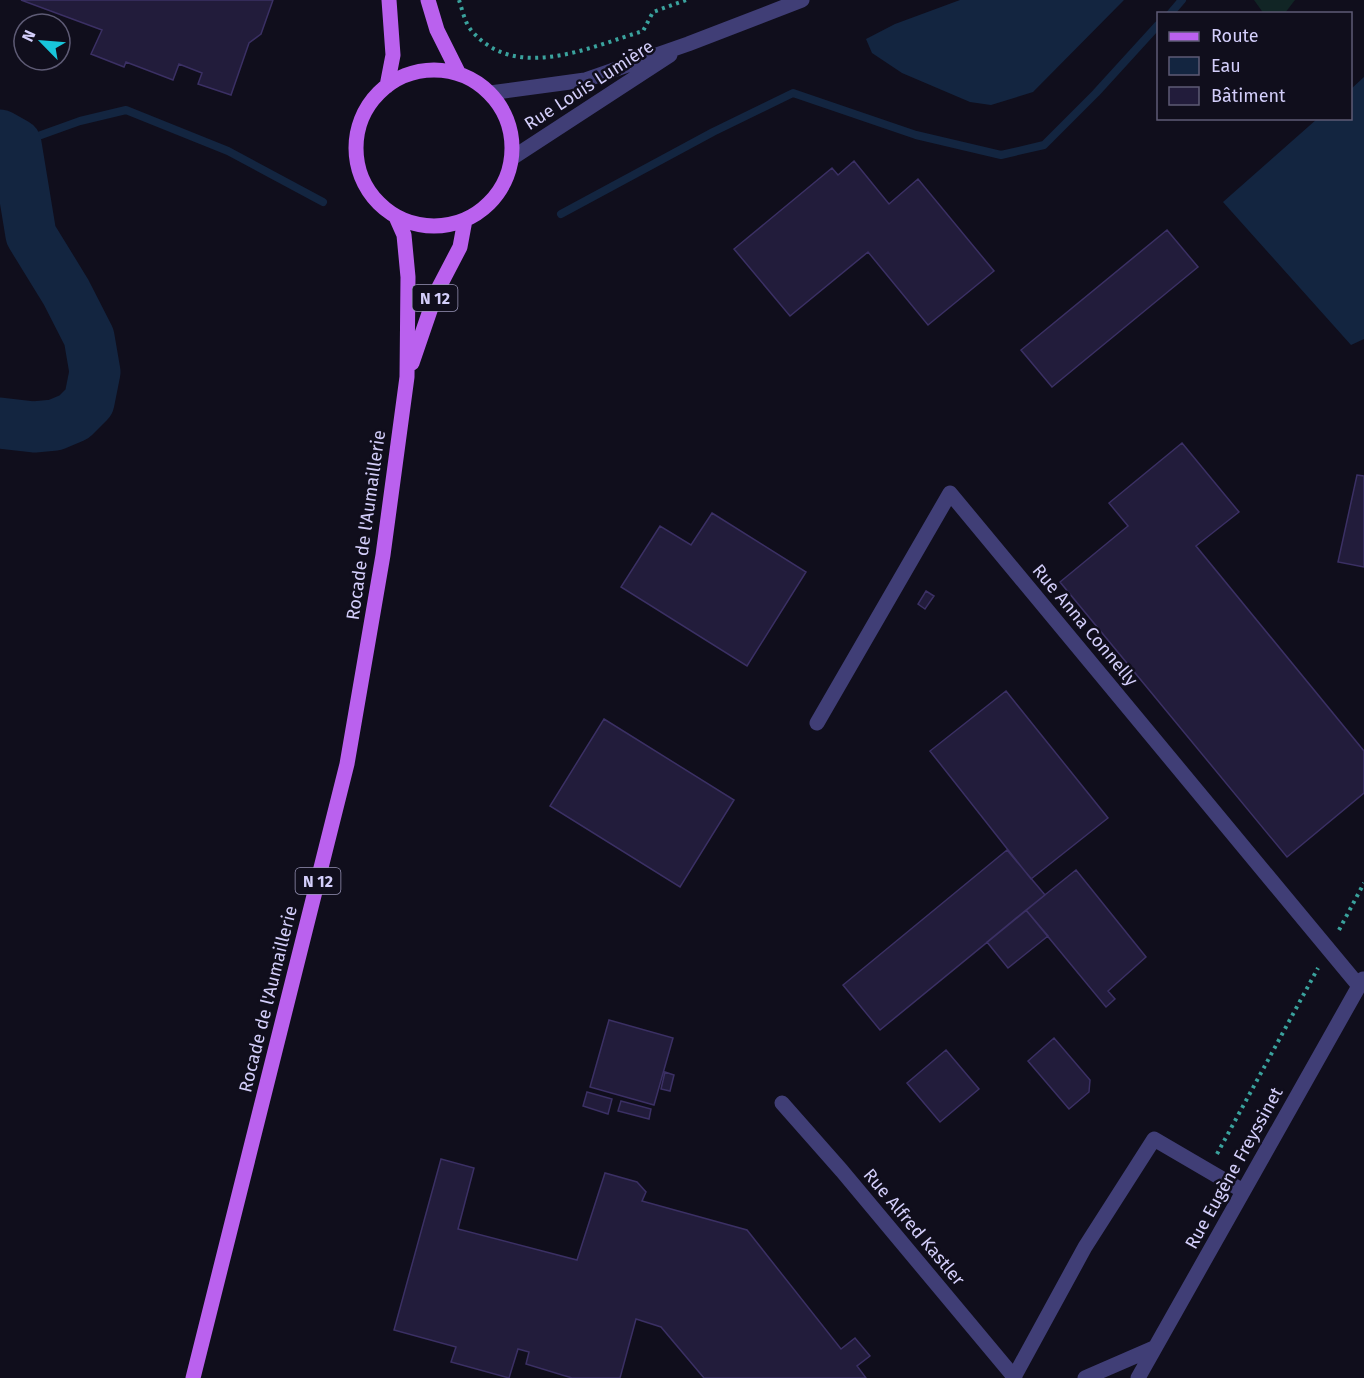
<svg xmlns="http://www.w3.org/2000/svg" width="1364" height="1378" viewBox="0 0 1364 1378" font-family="'Fira Sans',sans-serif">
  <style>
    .green { fill: #112525 }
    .water { fill: #132540 }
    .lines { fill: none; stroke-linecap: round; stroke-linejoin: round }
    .stream { stroke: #132540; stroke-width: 8 }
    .river { stroke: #132540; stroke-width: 51 }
    .building { fill: #221c3b; stroke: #3b3064; stroke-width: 1.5 }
    .path { stroke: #3aa29d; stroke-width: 4; stroke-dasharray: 3 4.5; stroke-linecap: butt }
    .minor { stroke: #403e76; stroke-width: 15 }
    .major { stroke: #ba61ee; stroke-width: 15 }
    .labels { text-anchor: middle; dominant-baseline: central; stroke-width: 5; stroke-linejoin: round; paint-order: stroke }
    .shield { fill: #100e1c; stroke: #9894b7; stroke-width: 1.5 }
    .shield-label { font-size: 16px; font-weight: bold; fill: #d3cefa }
    .street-label { font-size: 18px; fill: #d3cefa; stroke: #100e1c }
  </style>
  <rect width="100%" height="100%" fill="#100e1c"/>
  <path class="green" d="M1254,0H1295L1285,13L1264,14Z"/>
  <path class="water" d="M960,0H1124L1033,92L991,105L970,102L902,73L872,53L866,39L895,24Z
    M1364,77V339L1351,345L1223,202L1317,119L1350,118L1351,89Z"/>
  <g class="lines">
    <path class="stream" d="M1170,14L1182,0
      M16,144L80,121L126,110L228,151L323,202
      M561,214L713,132L793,93L916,135L1001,155L1044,145L1096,93L1158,25"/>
    <path class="river" d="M0,135L16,144L31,235L66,292L89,337L95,372L89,402L74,417L55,425L34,427L0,423"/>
  </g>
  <path class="building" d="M21,0H273L261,34L249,43L231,95L198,84L202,73L179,64L173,80L126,62L124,67L91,54L102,30Z
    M854,161L889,204L918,179L994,271L928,325L868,252L790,316L734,249L832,168L838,175Z
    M1167,230L1198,267L1052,387L1021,350Z
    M1182,443L1239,512L1196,546L1364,751V793L1287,857L1060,582L1128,526L1109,503Z
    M1357,475L1364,476V567L1338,562Z
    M712,513L806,572L747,666L621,587L660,526L691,545Z
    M926,591L934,596L925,609L918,604Z
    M1006,691L1108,818L1031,879L930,751Z
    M604,719L734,800L680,887L550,806Z
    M1007,850L1045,895L880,1030L843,985Z
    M1076,870L1146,957L1108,991L1115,999L1106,1007L1026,910Z
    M1026,910L1048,936L1008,968L987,942Z
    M609,1020L673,1038L654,1105L590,1087Z
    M1054,1038L1090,1080L1089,1092L1069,1109L1028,1061Z
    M946,1050L979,1089L940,1122L907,1083Z
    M665,1072L674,1075L670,1091L661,1089Z
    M587,1092L612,1099L608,1114L583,1106Z
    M621,1101L651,1109L649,1119L618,1111Z
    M441,1159L474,1168L458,1229L577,1260L605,1173L637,1182L646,1192L642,1201L747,1230L841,1349L855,1338L870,1356L857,1366L866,1378H704L661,1327L636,1319L620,1378H572L526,1364L529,1352L518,1349L509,1378L451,1362L456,1347L394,1330Z"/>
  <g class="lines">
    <path class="path" d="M459,0C462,9 465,23 471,30C515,83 590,47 643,31L653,12L686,0
      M1339,930L1364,883
      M1217,1154L1318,968"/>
    <path class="minor" d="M490,93L585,80L688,44L802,0
      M512,158L670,55
      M817,723L950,493L1359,986
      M782,1103L842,1171L1015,1378
      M1014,1377L1085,1247L1154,1139L1243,1191
      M1085,1378L1154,1348
      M1138,1378L1363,979"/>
    <path class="major" d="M428,0L437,30L459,74
      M356 148a78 78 0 1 1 156 0a78 78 0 1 1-156 0Z
      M387,86L393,55L389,0
      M412,363L436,293L460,247L465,220
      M193,1378L347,764L383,555L407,377L408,277L404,235L396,217"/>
  </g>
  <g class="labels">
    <g class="shield">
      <rect x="412.5" y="285" width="45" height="26" rx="4.5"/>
      <rect x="295.5" y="868" width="45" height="26" rx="4.5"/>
    </g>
    <g class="shield-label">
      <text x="435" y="298">N 12</text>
      <text x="318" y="881">N 12</text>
    </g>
    <g class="street-label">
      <text transform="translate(589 85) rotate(-33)">Rue Louis Lumière</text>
      <text transform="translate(366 525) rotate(-82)">Rocade de l'Aumaillerie</text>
      <text transform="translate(1085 625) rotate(50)">Rue Anna Connelly</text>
      <text transform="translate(268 999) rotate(-76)">Rocade de l'Aumaillerie</text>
      <text transform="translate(1234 1168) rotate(-61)">Rue Eugène Freyssinet</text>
      <text transform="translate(914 1227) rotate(50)">Rue Alfred Kastler</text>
    </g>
  </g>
  <rect x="1157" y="12" width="195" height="108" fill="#100e1c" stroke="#5e5b75" stroke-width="1.5"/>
  <rect x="1169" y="32" width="30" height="9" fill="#ba61ee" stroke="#5e5b75" stroke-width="1.5"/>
  <text x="1211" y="42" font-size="18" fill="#d3cefa">Route</text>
  <rect x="1169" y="57" width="30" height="18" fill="#132540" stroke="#5e5b75" stroke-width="1.5"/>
  <text x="1211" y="72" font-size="18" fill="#d3cefa">Eau</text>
  <rect x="1169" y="87" width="30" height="18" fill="#221c3b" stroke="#5e5b75" stroke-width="1.5"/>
  <text x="1211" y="102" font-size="18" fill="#d3cefa">Bâtiment</text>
  <g transform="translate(42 42) rotate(295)"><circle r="28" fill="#100e1c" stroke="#5e5b75" stroke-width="1.5"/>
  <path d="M0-4.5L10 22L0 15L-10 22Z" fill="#18c6db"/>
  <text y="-9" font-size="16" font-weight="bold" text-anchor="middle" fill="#d3cefa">N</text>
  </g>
</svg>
